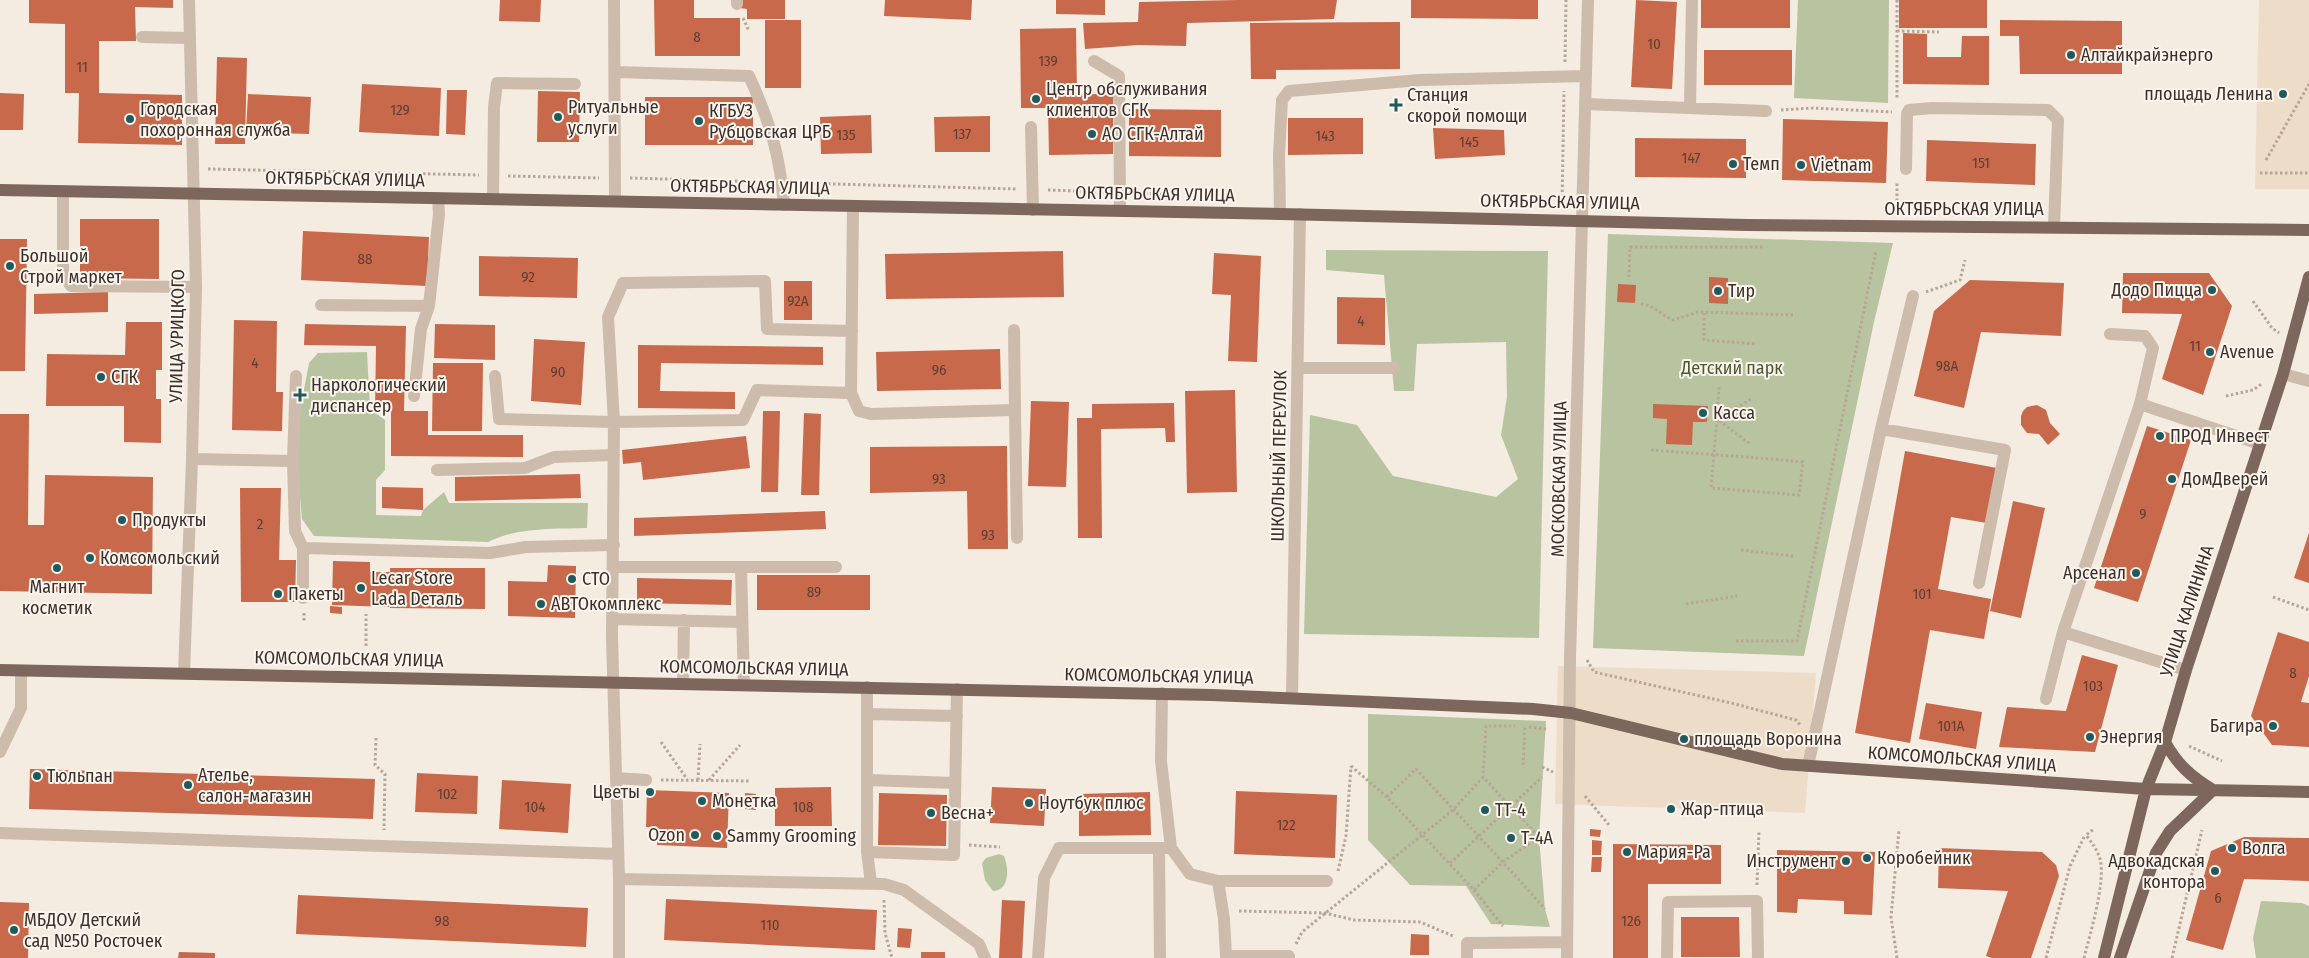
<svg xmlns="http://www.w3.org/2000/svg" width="2309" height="958" viewBox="0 0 2309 958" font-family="'Fira Sans Condensed',sans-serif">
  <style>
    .green { fill: #b8c4a0 }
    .plaza { fill: #ecdcc8 }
    .building { fill: #c8694b }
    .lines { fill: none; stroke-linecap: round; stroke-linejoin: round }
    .path { stroke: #b9a596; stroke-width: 3; stroke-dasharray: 2.5 2.5; stroke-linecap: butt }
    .minor { stroke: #cdbbac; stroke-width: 12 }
    .major { stroke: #7d675c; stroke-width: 12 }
    .poi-dot { fill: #1f5a5e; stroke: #fbf5ee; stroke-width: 2 }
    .labels { text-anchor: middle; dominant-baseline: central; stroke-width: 4; stroke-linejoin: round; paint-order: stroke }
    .number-label { font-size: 15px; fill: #5e3e33 }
    .poi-label { font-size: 18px; fill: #3b302b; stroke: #fbf5ee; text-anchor: start }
    .street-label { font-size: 18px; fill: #3b302b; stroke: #fbf5ee }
    .park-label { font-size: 18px; fill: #4a5a2e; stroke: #fbf5ee }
  </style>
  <rect width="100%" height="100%" fill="#f4ebe1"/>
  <path class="green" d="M1798,0H1889L1888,103L1794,98Z
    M1608,234L1893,243L1874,322L1804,656L1593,648Z
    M1326,250L1548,251L1539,638L1304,634L1310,415L1357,425L1393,476L1496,497L1518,479L1501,435L1507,397L1506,342L1417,344L1414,391H1394L1384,275L1326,270Z
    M367,352L370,409L385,420V470L376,480V515L421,516L423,510L444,492L449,503H588L587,528C554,529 518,527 488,542L314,536L302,519L298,472L299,416L309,363L318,353Z
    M1368,714L1546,721L1539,837L1545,909L1550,927L1491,924L1466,886L1410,885L1368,840Z
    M999,854L1004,856C1009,868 1010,890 993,891L985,880L982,863L986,858Z
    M2261,901L2302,903L2309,906V958H2256L2253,938Z"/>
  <path class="plaza" d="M2259,0H2309V189H2255Z
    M1558,666L1816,673L1805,813L1555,804Z"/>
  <path class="building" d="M29,0H173V8L135,7L136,41H99V93L182,95V145L78,143L79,93H65V24L29,23Z
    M500,0H541L540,22L499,21Z
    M654,0H694V18H740V56H655Z
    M740,0H785V19H747V9L740,8Z
    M885,0H972L971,20L884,16Z
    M1056,0H1105V15L1056,14Z
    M1238,0H1337L1334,19L1187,23L1186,46L1138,45L1085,49L1083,23L1138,22L1139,2Z
    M1411,0H1538V19L1411,18Z
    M1636,0L1677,2L1672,89L1631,87Z
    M1701,0H1790V28H1701Z
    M1899,0H1987V28H1899Z
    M765,20H801V88H765Z
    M2000,20L2122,21V74H2020L2019,36H2000Z
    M1400,22V69L1276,70V79H1251L1250,23Z
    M1076,28L1077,94H1113V154L1049,155L1048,108H1021L1020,29Z
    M1903,33L1927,34V57H1961L1962,36H1989V85L1903,84Z
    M1704,50H1792V85H1704Z
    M217,57L247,58L245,144H215Z
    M362,84L441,88L439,136L359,132Z
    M447,90H467L465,135L446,134Z
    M538,91L580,92L579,142H537Z
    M0,93L24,94L23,130H0Z
    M248,94L311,97L309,134L246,132Z
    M645,97H753V145H645Z
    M1129,109L1221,110V157L1129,156Z
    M871,115L872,153L821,154L820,117Z
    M990,116V152H935L934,117Z
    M1288,118H1363V154L1288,155Z
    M1783,119L1888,122L1886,183L1782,180Z
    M1433,128L1504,130L1505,155L1435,159Z
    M1635,138L1746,139V178L1635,177Z
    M1927,140L2036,144L2035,185L1926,181Z
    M80,219H159V279L80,278Z
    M303,231L429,237L427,286L301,280Z
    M0,239H27L25,371H0Z
    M1063,251L1064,297L886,299L885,254Z
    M1214,253L1261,256L1257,362L1228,361L1231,295L1212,294Z
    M479,256L578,258L577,298L479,296Z
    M2123,273H2209L2232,306L2203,395L2162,379L2182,314L2122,313Z
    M1709,277L1728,278V304L1709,303Z
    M1970,280L2064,283L2061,336L1981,332L1964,408L1914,396L1934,311Z
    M784,281H812V320H784Z
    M1618,284L1636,285L1635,303L1617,302Z
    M108,292V312L34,314V294Z
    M1337,297L1385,298V345L1337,344Z
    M234,320L277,321L276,392H283L282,431L232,430Z
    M126,322H162V370H156V399H161V443L124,442V406H46L47,354L125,355Z
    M305,324L406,326L404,411H428V435H523V457L391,456V411L375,410L376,346L304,345Z
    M435,324L495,325V360L434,358Z
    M534,339L585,342L581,405L531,401Z
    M638,345L823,347V365L661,363L660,391L735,392V409L638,408Z
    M1000,349L1001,389L877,391L876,352Z
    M433,363H483L482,431H432Z
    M1235,390L1237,492L1187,493L1185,391Z
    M1031,401L1069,402L1066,487L1028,486Z
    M1174,403L1175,442H1166L1165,428L1101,429L1102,538H1078L1077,418H1092V404Z
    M1653,404L1708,406L1707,422H1693L1692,445L1666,444L1667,419L1653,418Z
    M2037,405L2046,410L2050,423L2060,434L2048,445L2039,434L2027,433L2021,425V416L2023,411L2027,407Z
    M763,411H780L778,492H761Z
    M804,413L821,414L819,495H801Z
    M0,414H29L28,525H44L45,475L153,477L152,594L0,591Z
    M2147,426L2191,440L2138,602L2094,588Z
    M746,436L750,468L643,480L641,462L623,464L622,450Z
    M1007,446L1008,549H968L967,491L870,493V447Z
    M1905,451L1997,468L1987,523L1951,517L1938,589L1991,599L1984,639L1930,630L1910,743L1855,733Z
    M580,474L581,498L455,501V477Z
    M382,487L423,488V510L382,508Z
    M240,488H281L279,560H296L295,602H241Z
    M2013,501L2045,508L2021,618L1990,611Z
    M825,511L826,529L634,536V518Z
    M2309,533V583L2294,578Z
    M333,561L370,562V572H390V568H485V609L390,608V593L389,607L332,605Z
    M548,565L576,566L575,618L508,616V581L547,582Z
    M757,575H870V610H757Z
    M637,578L732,580L731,605L637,603Z
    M330,606L342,607V614L330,613Z
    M2278,632L2309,642V676L2301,702L2309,703V747L2272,745L2251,716Z
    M2082,655L2118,665L2095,752L1999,747L2007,707L2066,711Z
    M1926,703L1982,712L1976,749L1919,739Z
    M30,769L375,779L373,819L29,809Z
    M417,773L478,776L477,814L415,812Z
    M502,780L571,784L568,833L499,829Z
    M831,787L832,826H775V788Z
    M992,787L1046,789L1044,826L990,823Z
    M647,790L729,793L727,848L657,845L658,828L646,827Z
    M1236,791L1337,795L1335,858L1234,854Z
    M1150,792L1151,835L1079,836V794Z
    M745,793L756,794V810L745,809Z
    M879,793L947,795L946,846L878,845Z
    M1590,829L1601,830L1600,837L1590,836Z
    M2244,837L2309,838V881L2244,879L2223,950L2186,940L2211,851Z
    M1592,840L1602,841L1601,855H1592Z
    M1613,844L1721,845V884H1648V958H1613Z
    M1939,848L2042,852L2056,865L2059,876L2031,958H1992L1986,956L2008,891L1938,888Z
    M1777,850L1875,852L1872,915L1844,914V901L1798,899L1797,913L1777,912Z
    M1592,857H1602L1601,872H1591Z
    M298,895L588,908L586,947L296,934Z
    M666,899L877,910L875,950L664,940Z
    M1002,900L1025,901L1022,958H999Z
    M0,902L29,903L28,958H0Z
    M1681,917H1739L1740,957H1681Z
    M898,928L912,929L910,948L897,947Z
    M1411,934L1429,935V955H1410Z
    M179,952L215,953V958H178Z
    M921,952H945V958H921Z"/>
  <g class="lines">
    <path class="path" d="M1897,0V100
      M743,18L749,31
      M1897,31L1939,32
      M1565,62L1566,0
      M1781,110L1813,108L1892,112
      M2266,160L2309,84
      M208,169L479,175
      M2260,173H2309
      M508,176L599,178
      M630,178L766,182
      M798,183L1016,189
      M1048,190L1104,192
      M1135,193L1161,194
      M1560,205H1562L1564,91
      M1897,206V182
      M1629,277L1630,247H1763
      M1926,292L1960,280L1965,260
      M2253,301L2272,328L2279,333
      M1641,304C1654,305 1661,315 1673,320L1698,312L1796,315
      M1704,313V340L1757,344
      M1719,387L1717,419L1750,444
      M2226,396L2253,390L2263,383
      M1651,450C1702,454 1753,457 1803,462L1799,495L1711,488L1717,419L1753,398
      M1741,550L1793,556
      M2273,597L2309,610
      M1686,604L1737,596
      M304,613V622
      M1736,641H1797L1876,251
      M366,646V614
      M1587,660L1594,672L1731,703L1796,720L1801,726
      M1529,727L1546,729
      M2127,735L2151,738
      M376,738L375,765L385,774L384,830
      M661,742L687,779
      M2189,746L2222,761
      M1523,765L1525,726
      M1351,766L1387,797L1474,890L1504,861L1539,837L1483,777L1486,726H1515
      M1542,767L1553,772
      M661,780L750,781
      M698,780L700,744
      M709,780L740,745
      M1585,796L1609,825
      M1387,797L1416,769C1459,816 1503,861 1545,909
      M969,845L1000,847
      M1450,863L1542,777
      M1338,871L1346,836L1351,766
      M1757,885L1759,830
      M1474,890L1503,926
      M884,900L885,933L892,958
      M1239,911L1325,913L1354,920L1420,922L1453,936
      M1296,944L1302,932L1453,810L1483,777
      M1897,958L1891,917L1899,830
      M2046,958L2070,866L2085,835
      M2084,958C2090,934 2106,882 2100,859C2097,849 2092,843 2086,835L2094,829
      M2172,958L2202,830"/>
    <path class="minor" d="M614,0L615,201
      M737,0V4
      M142,37L189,38
      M1094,61L1119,76L1120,211
      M615,72L749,76C770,122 780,155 784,205
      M1585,104L1766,111
      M1690,107L1692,0
      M1031,127L1033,210
      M1906,169L1907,114L1909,110L1932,108L2048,110L2058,120L2054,227
      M63,191V273L71,286L196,287
      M493,199L494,107L497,83L575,84
      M853,207L851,393L859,411L871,414L1015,410L1017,538
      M1280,214L1279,155L1282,100L1289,91L1420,80L1586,76
      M321,305L429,306
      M1014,330L1015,410
      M2110,334L2145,336L2153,348L2140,404L2260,444
      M1298,368H1394
      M2283,374L2309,381
      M296,376L293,461L295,531L303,548V598
      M495,376L499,419L614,422L743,420L757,390L851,393
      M414,396L421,329L429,306L439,214L438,198
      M1881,429L2005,450L1979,583
      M192,459L293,461
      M437,470L525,468L554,457L614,455
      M303,548L490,553L526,547L614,545
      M614,567H836
      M741,568L744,685
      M612,619L742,622
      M2063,632L2140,404
      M184,673L192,459L196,287L189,0
      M683,684L684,620
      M867,687V852L954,855L957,689
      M1162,693L1161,761L1171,848L1190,874L1218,881H1327
      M1292,698L1300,214
      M2046,699L2063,632L2186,670
      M867,714L957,716
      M0,752L21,708V671
      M1808,766L1881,429L1913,296
      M616,778L646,780
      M867,780L955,783
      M0,833L618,854
      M1159,849L1160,958
      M867,852L871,883
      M619,879L884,884L904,890L979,944L985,958
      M1218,881L1224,919L1226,956H1289V958
      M619,958V879L612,637L614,422L608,317L623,283L765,281L767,329L852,331
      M1038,958L1044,878L1059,848H1171
      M1467,958V943L1567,942
      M1567,958L1570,659L1588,0
      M1667,958L1668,902L1757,901L1758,958"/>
    <path class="major" d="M0,190L1280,214L1747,225L2309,230
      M0,670L1212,695L1533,709L1571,713L1782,764L2146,789L2309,792
      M2104,958L2146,789L2165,742L2186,670L2283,374L2309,277
      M2120,958L2156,853L2170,831L2213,790C2191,777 2177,764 2165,742"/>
  </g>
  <g class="poi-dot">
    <circle cx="2071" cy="55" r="5"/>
    <circle cx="2283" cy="94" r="5"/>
    <circle cx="1036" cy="99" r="5"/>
    <path d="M1393.5 97.5h5v5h5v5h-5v5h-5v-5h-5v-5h5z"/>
    <circle cx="558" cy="117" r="5"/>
    <circle cx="130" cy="119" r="5"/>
    <circle cx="699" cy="121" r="5"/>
    <circle cx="1092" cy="134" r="5"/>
    <circle cx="1733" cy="164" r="5"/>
    <circle cx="1801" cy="165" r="5"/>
    <circle cx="10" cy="266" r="5"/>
    <circle cx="2212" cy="290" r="5"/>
    <circle cx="1718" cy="291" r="5"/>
    <circle cx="2210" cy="352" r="5"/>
    <circle cx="101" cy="377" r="5"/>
    <path d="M297.5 387.5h5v5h5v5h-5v5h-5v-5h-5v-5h5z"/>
    <circle cx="1703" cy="413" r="5"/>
    <circle cx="2160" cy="436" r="5"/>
    <circle cx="2172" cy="479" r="5"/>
    <circle cx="122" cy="520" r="5"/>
    <circle cx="90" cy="558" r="5"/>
    <circle cx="57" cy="568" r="5"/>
    <circle cx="2136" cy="573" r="5"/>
    <circle cx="572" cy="579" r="5"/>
    <circle cx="361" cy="588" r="5"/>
    <circle cx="278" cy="594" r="5"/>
    <circle cx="541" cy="604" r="5"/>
    <circle cx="2273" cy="726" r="5"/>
    <circle cx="2090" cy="737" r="5"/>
    <circle cx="1684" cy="739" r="5"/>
    <circle cx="37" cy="776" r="5"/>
    <circle cx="188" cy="785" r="5"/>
    <circle cx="650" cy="792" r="5"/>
    <circle cx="702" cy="801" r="5"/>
    <circle cx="1029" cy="803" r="5"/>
    <circle cx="1671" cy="809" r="5"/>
    <circle cx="1485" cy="810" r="5"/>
    <circle cx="931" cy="813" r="5"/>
    <circle cx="695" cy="835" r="5"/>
    <circle cx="717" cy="836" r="5"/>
    <circle cx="1511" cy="838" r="5"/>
    <circle cx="2232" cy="848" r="5"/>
    <circle cx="1627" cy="852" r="5"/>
    <circle cx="1867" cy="858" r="5"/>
    <circle cx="1846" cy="861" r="5"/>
    <circle cx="2215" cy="871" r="5"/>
    <circle cx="14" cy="930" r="5"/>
  </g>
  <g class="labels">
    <g class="number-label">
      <text x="697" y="37">8</text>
      <text x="1654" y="44">10</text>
      <text x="1048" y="61">139</text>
      <text x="82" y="67">11</text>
      <text x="400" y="110">129</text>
      <text x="962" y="134">137</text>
      <text x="846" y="135">135</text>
      <text x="1325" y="136">143</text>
      <text x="1469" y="142">145</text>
      <text x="1691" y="158">147</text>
      <text x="1981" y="163">151</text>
      <text x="365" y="259">88</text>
      <text x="528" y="277">92</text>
      <text x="798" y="301">92А</text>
      <text x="1361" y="321">4</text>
      <text x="2195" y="346">11</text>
      <text x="255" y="363">4</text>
      <text x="1947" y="366">98А</text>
      <text x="939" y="370">96</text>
      <text x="558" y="372">90</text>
      <text x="939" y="479">93</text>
      <text x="2143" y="514">9</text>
      <text x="260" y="524">2</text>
      <text x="988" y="535">93</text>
      <text x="814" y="592">89</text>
      <text x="1922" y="594">101</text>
      <text x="2293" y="673">8</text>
      <text x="2093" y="686">103</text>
      <text x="1951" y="726">101А</text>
      <text x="447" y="794">102</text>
      <text x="535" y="807">104</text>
      <text x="803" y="807">108</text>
      <text x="1286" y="825">122</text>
      <text x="2218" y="898">6</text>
      <text x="442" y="921">98</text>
      <text x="1631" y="921">126</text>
      <text x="770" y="925">110</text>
    </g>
    <g class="poi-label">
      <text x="2081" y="55">Алтайкрайэнерго</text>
      <text x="1046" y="89">Центр обслуживания<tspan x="1046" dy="21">клиентов СГК</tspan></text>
      <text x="2273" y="94" text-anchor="end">площадь Ленина</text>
      <text x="1407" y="95">Станция<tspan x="1407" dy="21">скорой помощи</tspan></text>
      <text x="568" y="107">Ритуальные<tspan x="568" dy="21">услуги</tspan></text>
      <text x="140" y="109">Городская<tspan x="140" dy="21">похоронная служба</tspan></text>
      <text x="709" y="111">КГБУЗ<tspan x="709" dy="21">Рубцовская ЦРБ</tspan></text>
      <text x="1102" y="134">АО СГК-Алтай</text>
      <text x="1743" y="164">Темп</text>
      <text x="1811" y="165">Vietnam</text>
      <text x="20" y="256">Большой<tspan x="20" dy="21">Строй маркет</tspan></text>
      <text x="2202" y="290" text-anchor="end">Додо Пицца</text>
      <text x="1728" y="291">Тир</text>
      <text x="2220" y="352">Avenue</text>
      <text x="111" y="377">СГК</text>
      <text x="311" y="385">Наркологический<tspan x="311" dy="21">диспансер</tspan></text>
      <text x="1713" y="413">Касса</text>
      <text x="2170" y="436">ПРОД Инвест</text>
      <text x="2182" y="479">ДомДверей</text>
      <text x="132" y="520">Продукты</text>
      <text x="100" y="558">Комсомольский</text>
      <text x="2126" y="573" text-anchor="end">Арсенал</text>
      <text x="371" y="578">Lecar Store<tspan x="371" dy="21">Lada Dеталь</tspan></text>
      <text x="582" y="579">СТО</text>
      <text x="57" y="587" text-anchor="middle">Магнит<tspan x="57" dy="21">косметик</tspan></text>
      <text x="288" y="594">Пакеты</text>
      <text x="551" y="604">АВТОкомплекс</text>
      <text x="2263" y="726" text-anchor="end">Багира</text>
      <text x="2100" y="737">Энергия</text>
      <text x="1694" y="739">площадь Воронина</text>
      <text x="198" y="775">Ателье,<tspan x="198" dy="21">салон-магазин</tspan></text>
      <text x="47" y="776">Тюльпан</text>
      <text x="640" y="792" text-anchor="end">Цветы</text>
      <text x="712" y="801">Монетка</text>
      <text x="1039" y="803">Ноутбук плюс</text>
      <text x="1681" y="809">Жар-птица</text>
      <text x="1495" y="810">ТТ-4</text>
      <text x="941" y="813">Весна+</text>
      <text x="685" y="835" text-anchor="end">Ozon</text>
      <text x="727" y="836">Sammy Grooming</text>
      <text x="1521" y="838">Т-4А</text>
      <text x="2242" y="848">Волга</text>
      <text x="1637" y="852">Мария-Ра</text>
      <text x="1877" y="858">Коробейник</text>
      <text x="1836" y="861" text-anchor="end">Инструмент</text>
      <text x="2205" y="861" text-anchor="end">Адвокадская<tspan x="2205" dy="21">контора</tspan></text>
      <text x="24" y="920">МБДОУ Детский<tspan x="24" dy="21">сад №50 Росточек</tspan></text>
    </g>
    <g class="street-label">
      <text transform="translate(345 179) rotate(1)">ОКТЯБРЬСКАЯ УЛИЦА</text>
      <text transform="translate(750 187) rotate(1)">ОКТЯБРЬСКАЯ УЛИЦА</text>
      <text transform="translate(1155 194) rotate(1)">ОКТЯБРЬСКАЯ УЛИЦА</text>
      <text transform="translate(1560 202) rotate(1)">ОКТЯБРЬСКАЯ УЛИЦА</text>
      <text x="1964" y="209">ОКТЯБРЬСКАЯ УЛИЦА</text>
      <text transform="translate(177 336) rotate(-89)">УЛИЦА УРИЦКОГО</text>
      <text transform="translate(1279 456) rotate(-89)">ШКОЛЬНЫЙ ПЕРЕУЛОК</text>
      <text transform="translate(1559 479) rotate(-89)">МОСКОВСКАЯ УЛИЦА</text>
      <text transform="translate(2187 611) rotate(-72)">УЛИЦА КАЛИНИНА</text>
      <text transform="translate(349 659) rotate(1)">КОМСОМОЛЬСКАЯ УЛИЦА</text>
      <text transform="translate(754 668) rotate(1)">КОМСОМОЛЬСКАЯ УЛИЦА</text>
      <text transform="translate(1159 676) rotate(1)">КОМСОМОЛЬСКАЯ УЛИЦА</text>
      <text transform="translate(1962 759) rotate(4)">КОМСОМОЛЬСКАЯ УЛИЦА</text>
    </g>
    <g class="park-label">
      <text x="1732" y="368">Детский парк</text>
    </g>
  </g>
</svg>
